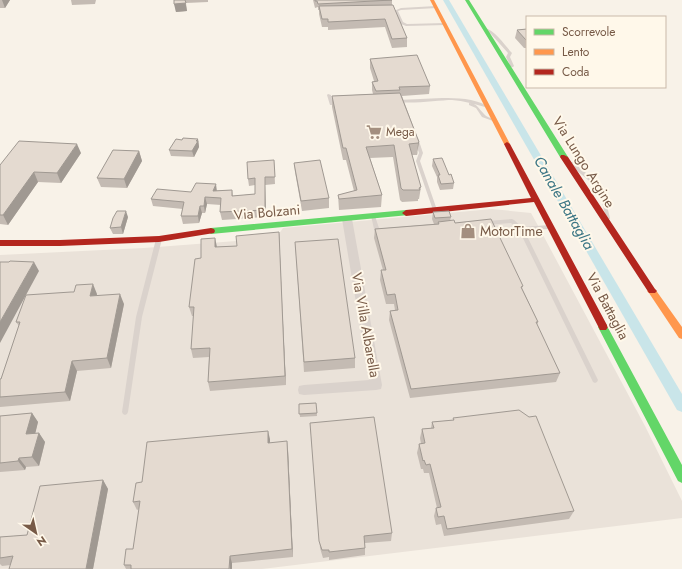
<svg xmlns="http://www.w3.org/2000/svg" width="682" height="569" viewBox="0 0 682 569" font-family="Jost,sans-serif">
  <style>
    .industrial { fill: #eae2d9 }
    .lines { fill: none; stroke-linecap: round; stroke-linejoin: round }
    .canal { fill: #c9e5e9; fill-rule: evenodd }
    .lane { fill: #dad2cc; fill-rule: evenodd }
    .street { fill: #dad2cc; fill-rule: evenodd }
    .fast { fill: #63d668; fill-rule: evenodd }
    .slow { fill: #ff974d; fill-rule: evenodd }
    .jam { fill: #b3261e; fill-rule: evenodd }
    .wall { fill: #c4bbb3 }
    .shaded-wall { fill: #a09992 }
    .building { fill: #e4dad0; stroke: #a09992 }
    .labels { text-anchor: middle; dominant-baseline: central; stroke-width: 4; stroke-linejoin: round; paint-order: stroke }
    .far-poi-label { font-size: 12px; fill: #775a47; stroke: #fff8ea; text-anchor: start }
    .street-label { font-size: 14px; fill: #775a47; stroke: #fff8ea }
    .poi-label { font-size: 14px; fill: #775a47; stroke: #fff8ea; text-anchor: start }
    .water-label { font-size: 15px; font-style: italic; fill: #3c7685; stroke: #fff8ea }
  </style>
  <rect width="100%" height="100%" fill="#f8f2e8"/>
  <path class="industrial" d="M492,209L531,213L536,222L645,426L682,501V518L262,569H0V255L144,248L276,238L283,228Z"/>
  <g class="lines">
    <path class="canal" d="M443,0H449L682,394V412L677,410Z"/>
    <path class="lane" d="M436,6H437V8L401,10L398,11L403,22L407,24L445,23L447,24L446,25L406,26L401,24L394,11L401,8Z
      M485,28C494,30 505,45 511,52L512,53L510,57L514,66L513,67L507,68V66L510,65L506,57L508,53L491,34L485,30Z
      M328,94L331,95L333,103H340V105H330L327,95Z
      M442,98C457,98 474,98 487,106L485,107C474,104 464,101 452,100C439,100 406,105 396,101L398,100Z
      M469,103C478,104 478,108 484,114C486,117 492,118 495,120L493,121L482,117L476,108L469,105Z
      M415,137H416L418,138L423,153L420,161L437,210V211H433V210L416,161L419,153L414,138Z
      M569,162H573L598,183L603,190L610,218V219H606V218L599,191L594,185L569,164Z
      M373,214L375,216L380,231L383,232L384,233L383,234L378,235L375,233L371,216Z
      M512,219L514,220L522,227L550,225L552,227L550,229L524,230L598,380L597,382L595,383L593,382L519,230L511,223L487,225L485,223L487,221Z
      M159,237L162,239L142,317L128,412L127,414L125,415L123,414L122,412L136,317L156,239Z"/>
    <path class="street" d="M347,216L352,219L382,385L381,389L376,390L304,395L299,394L298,390L299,386L304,385L369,380L342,219Z"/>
    <path class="fast" d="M465,0H469L568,157L567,159H564L560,157Z
      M406,210L409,211L410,213L409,215L211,234L207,231L211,228Z
      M603,323L606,324L682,465V483L678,481L598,327L600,324Z"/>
    <path class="slow" d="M430,0H434L510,144L509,145H505L504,144Z
      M652,288L655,289L682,327V339L679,338L649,293L647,291Z"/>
    <path class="jam" d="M507,142L510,144L608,327L606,330H600L534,202L406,216L402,213L406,210L531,198L504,144Z
      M561,155H564L568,157L655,289L657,291L655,293H649L560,157Z
      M211,228L214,229L215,231L214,233L159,242L60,246H0V240H60L159,236Z"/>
  </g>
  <path class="wall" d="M0,0H10L5,8H0Z
    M71,0H96L95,4L72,5Z
    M174,0H208V2L186,3L187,11L176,12Z
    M313,0H392V5L407,38V47L392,48L385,27L328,30V27H322L319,14V10H318V7L315,8Z
    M527,29V48H524L515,38L517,30Z
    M370,59L430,86L429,94L402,96L419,142L417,155H412L421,187L419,199H418V201L402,202L400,200L393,157L370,158L382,195L381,207L339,210L338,195L354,191L346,160H343L332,107V96L373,94L372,90V82L374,81L370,68Z
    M198,139L199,147L194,157L171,156L169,150L182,140Z
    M139,151L142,161L127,188L101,187L97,178Z
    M81,153L61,183L38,182L8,225L0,224V165Z
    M433,159L449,175L454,183L453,189L440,190L437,182V177L432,166Z
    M274,160L275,184L265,185L266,217L222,220L220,212L221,205L207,204L205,213H202L199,223L183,224L181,216L183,209L153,206L151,199L191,192L232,190L233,196L255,194V185L249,186L248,179Z
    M294,163L329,198V208L302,211L295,172Z
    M433,212L451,217L450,221L455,223L523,286L522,288L538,322L537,325L560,373L556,382L410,398L389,320L390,311L395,310L394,304H386L380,280L381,270H383L374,238L375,229L434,224L432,219Z
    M128,217L123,234H113L110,228Z
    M279,232L286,385L210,391L208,382L209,357L193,358L191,349L194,316H192L189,307L201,258L217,247L237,246Z
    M295,242L355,358V368L304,372Z
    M97,294V295L124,304L111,368L77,371L70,401L0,407V379H1L19,326L16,322Z
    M316,403L317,416L300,417L299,404Z
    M32,413L38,422L35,433H39L45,442L39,466L26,467L25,470L0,472V416Z
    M453,418L574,511L569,519L444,536L441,524L436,525L434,516L436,508H437L429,473H424L423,469H421L417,453L419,444H421L420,438L422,429L431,428L432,422L453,420Z
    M310,423L392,533L391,541L365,543V555L329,560V557L323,558L320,548Z
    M270,439V443L288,450L293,557L232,563V569H126L124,565L133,549L139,509L137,510L133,502L142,482Z
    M103,480L108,489L93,569H9L11,565L2,566L0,564V537L27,535Z"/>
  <path class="shaded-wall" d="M2,0H10L5,8Z
    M185,0L187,11L176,12L174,4Z
    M198,139L199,147L194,157L192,151Z
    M419,142L417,153V155L418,143Z
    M77,144L81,153L61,183L57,173Z
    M139,151L142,161L127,188L124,179Z
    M34,172L38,182L8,225L3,215Z
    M265,177V185L266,217L265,210Z
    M216,184L217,192L213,191Z
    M205,197L207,204L205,213L204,206Z
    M200,206L202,213L199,223L198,216Z
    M126,211L128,217L123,234L121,227Z
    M279,232V241L286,385L285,376Z
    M215,238L217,247H215Z
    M34,262L39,271L0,343V322Z
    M93,284L97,294L94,305L90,296Z
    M120,294L124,304L111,368L107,358Z
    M72,361L77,371L70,401L65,392Z
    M32,413L38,422L33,443L26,434Z
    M268,431L270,439V451L268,443Z
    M39,433L45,442L39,466L32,457Z
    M287,441L288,450L293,557L292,549Z
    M19,458L26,467L25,470L18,461Z
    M103,480L108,489L93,569H86Z
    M230,556L232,563V569H230Z"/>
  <path class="building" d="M174,0H185L186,3L174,4Z
    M315,0H392L318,4L317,1H315Z
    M393,5L407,38L392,39L385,19L328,22V19H322L319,6Z
    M527,29V40H526L517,30Z
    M417,55L430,86L399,87L400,90L376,91L372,82L378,81L370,59Z
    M400,93L419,142L418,143L409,144L421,187L419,188L420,190H403L401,188L394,145L366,147L382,195L339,199L338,195L357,190L346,148H343L332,96Z
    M183,138L198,139L196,141H198L192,151L169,150L176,139L182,140Z
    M19,141L77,144L57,173L34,172L3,215H0V165Z
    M113,150L139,151L124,179L97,178Z
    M442,158L449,175L451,174L454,183L441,184L438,175H440L433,159Z
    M274,160L275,177H265V210L220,212L221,198L205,197L204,206H200L198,216H181L184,202L151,199L157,189L191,192L196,183L216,184L213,191L232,190V196L255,194V178L248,179L247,162Z
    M320,160L329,198L301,201L294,163Z
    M117,211H126L121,227L110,228L113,218Z
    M449,211L451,217L435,218L433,212Z
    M491,219L523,286L521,287L538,322H536L560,373L411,389L390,311L398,310L395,294L387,295L381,270H386L375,229L439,224L438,222L454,220L455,223Z
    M279,232L285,376L208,382L210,348L191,349L194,307H189L195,259L201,258V239L215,238V247L237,246L236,236Z
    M338,239L355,358L304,362L295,242Z
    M10,261L34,262L0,322V262H9Z
    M93,284L90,296L120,294L107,358L72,361L65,392L0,397V379H1L20,322H16L26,295L71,292H74L76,285Z
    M316,403L317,413L299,414V404Z
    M519,410L529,417L536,416L574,511L447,529L444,516L438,517L436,508L441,507L430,464L426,465L424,460L423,461L419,444L425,443L422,429L434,428L432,422L454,420L453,418Z
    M32,413L26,434L39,433L32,457L19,458L18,461L0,463V416Z
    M374,417L392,533L364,536L365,548L329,552V550H322L319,541L310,423Z
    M268,431V443L287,441L292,549L230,556L229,569H131V565H124L126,549H133L140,501L133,502L136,483L142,482L147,442Z
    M103,480L86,569H9L13,556L0,558V537L27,535L40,486Z"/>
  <defs>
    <symbol id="supermarket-bare" viewBox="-9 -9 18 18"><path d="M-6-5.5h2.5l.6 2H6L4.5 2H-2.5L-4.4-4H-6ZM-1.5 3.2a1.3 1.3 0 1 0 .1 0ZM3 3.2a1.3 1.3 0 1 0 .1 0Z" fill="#a48f7f" stroke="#fff8ea" stroke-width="2.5" paint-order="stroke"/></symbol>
    <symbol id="shop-bare" viewBox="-9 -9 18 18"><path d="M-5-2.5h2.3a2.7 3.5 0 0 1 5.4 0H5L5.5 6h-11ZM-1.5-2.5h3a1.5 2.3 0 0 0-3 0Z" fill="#a48f7f" stroke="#fff8ea" stroke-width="2.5" paint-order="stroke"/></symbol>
  </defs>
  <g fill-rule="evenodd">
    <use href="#supermarket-bare" x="363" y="121" width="22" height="22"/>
    <use href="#shop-bare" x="457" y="220" width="22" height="22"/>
  </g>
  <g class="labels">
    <g class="far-poi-label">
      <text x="386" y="132">Mega</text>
    </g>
    <g class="street-label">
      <text transform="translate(584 162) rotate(58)">Via Lungo Argine</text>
      <text transform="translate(267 212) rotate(-5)">Via Bolzani</text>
      <text transform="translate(608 306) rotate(62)">Via Battaglia</text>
      <text transform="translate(366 325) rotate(80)">Via Villa Albarella</text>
    </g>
    <g class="poi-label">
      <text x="480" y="231">MotorTime</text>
    </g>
    <g class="water-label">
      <text transform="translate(564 203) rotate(60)">Canale Battaglia</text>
    </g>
  </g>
  <rect x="526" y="16" width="140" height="72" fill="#fff8ea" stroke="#c9b9a9"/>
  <rect x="534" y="29" width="20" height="6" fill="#63d668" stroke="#c9b9a9"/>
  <text x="562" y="36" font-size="12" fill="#775a47">Scorrevole</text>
  <rect x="534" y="49" width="20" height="6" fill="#ff974d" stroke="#c9b9a9"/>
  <text x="562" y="56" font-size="12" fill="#775a47">Lento</text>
  <rect x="534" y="69" width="20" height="6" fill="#b3261e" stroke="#c9b9a9"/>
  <text x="562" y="76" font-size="12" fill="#775a47">Coda</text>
  <g transform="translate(36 533) rotate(146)" stroke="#fff8ea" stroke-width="3" paint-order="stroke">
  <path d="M0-3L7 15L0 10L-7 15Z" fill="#775a47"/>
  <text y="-6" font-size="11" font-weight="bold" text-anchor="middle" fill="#775a47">N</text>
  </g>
</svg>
